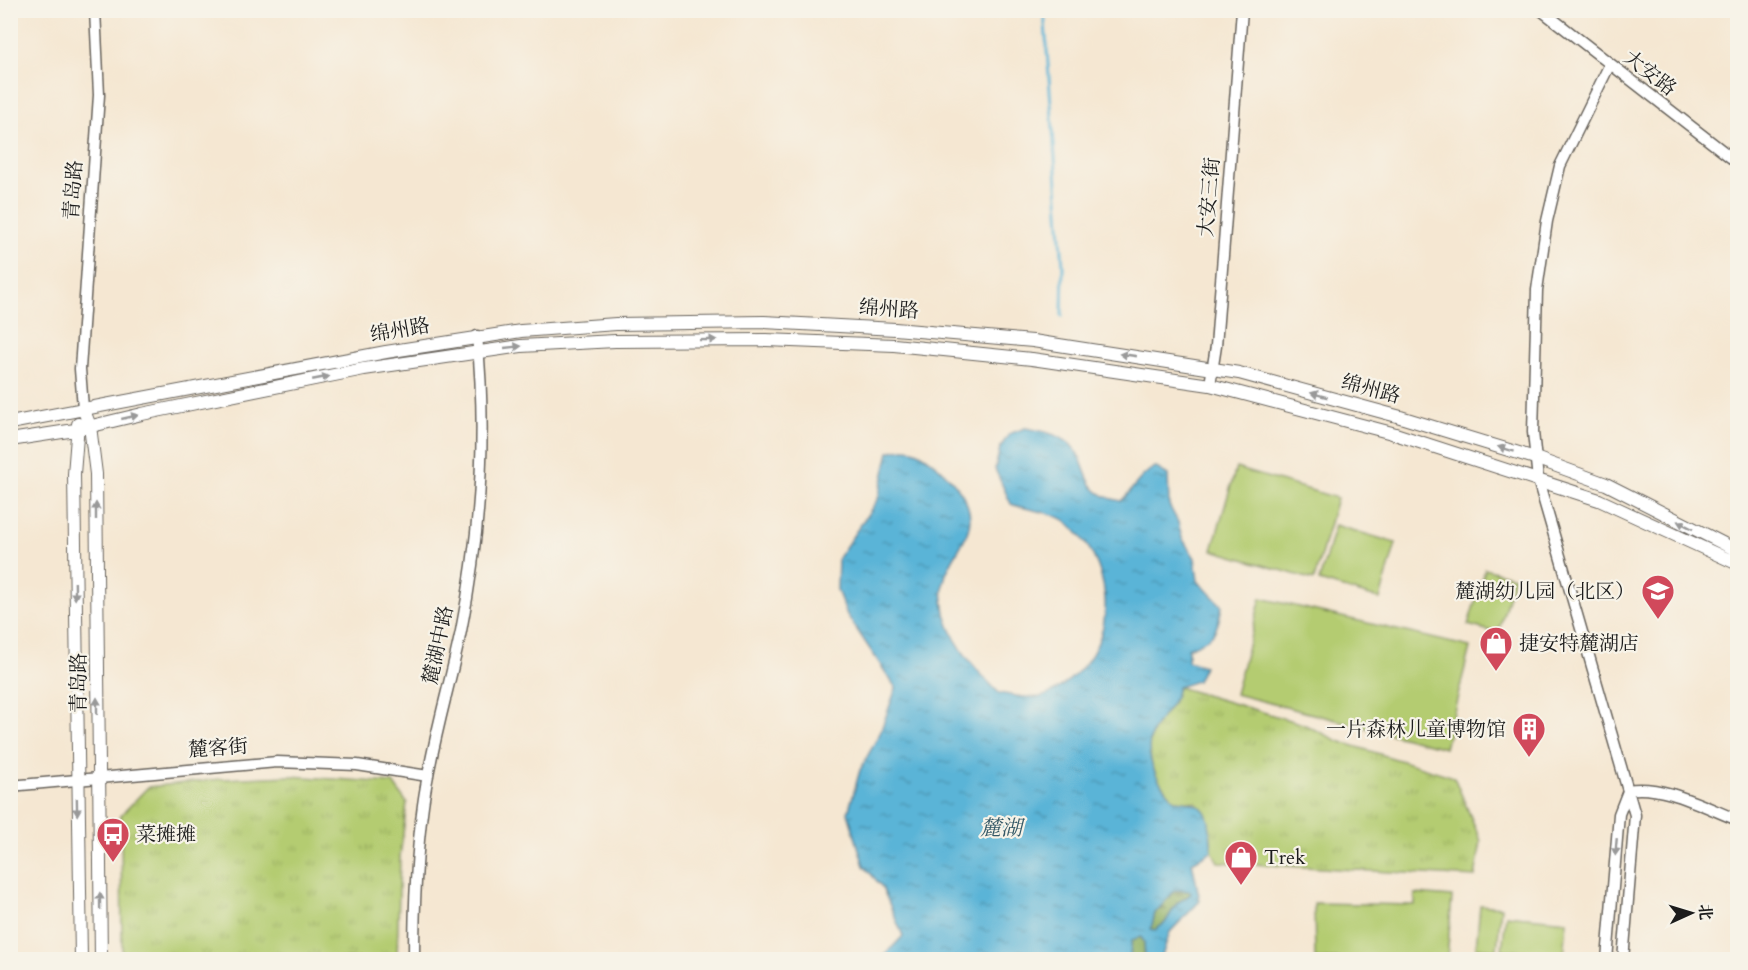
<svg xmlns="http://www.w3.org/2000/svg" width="1748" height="970" viewBox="0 0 1748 970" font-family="Cardo,'Noto Serif SC',serif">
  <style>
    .grass { fill: url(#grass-tufts); stroke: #687446; stroke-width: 1.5 }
    .forest { fill: url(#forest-firs); stroke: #566640; stroke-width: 1.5 }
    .pitch { fill: #b4cc71; stroke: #687446; stroke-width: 1.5 }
    .water { fill: url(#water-ripples); stroke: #3b687a; stroke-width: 1.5; fill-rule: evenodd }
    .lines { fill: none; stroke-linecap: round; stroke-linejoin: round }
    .stream { stroke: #5ab4d7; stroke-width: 3 }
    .minor-casing { stroke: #68635c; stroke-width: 13 }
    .major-casing { stroke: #68635c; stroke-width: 14 }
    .minor { stroke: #fff; stroke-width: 10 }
    .major { stroke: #fff; stroke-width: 12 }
    .oneway { fill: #999 }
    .labels { text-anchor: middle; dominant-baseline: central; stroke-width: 4.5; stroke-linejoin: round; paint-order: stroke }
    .street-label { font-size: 20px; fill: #1c1c1c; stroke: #f7f3e8 }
    .poi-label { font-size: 20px; fill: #1c1c1c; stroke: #f7f3e8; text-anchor: start }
    .water-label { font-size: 21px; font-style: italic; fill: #355967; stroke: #f7f3e8 }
  </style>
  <defs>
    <pattern id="grass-tufts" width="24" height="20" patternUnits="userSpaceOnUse" patternTransform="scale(1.5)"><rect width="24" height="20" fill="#b4cc71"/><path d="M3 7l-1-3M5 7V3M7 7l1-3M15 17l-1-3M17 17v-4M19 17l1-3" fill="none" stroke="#9aaf61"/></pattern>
    <pattern id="forest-firs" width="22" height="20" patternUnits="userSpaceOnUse" patternTransform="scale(1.5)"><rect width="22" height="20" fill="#8fb063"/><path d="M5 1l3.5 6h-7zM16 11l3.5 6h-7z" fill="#748e51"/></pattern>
    <pattern id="water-ripples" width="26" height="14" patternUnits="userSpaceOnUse" patternTransform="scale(1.5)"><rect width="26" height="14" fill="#5ab4d7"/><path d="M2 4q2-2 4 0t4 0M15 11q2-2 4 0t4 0" fill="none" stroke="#4a92ae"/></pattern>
  </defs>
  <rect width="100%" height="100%" fill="#f7f3e8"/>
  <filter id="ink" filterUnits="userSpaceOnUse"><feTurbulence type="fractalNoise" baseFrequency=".0167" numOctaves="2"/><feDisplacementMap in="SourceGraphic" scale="12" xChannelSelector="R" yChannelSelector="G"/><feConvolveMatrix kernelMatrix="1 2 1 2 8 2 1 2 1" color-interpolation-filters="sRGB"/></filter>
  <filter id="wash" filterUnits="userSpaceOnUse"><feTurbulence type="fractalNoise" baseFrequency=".008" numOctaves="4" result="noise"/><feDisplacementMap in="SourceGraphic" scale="24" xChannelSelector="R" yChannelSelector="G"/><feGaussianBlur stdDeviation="1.35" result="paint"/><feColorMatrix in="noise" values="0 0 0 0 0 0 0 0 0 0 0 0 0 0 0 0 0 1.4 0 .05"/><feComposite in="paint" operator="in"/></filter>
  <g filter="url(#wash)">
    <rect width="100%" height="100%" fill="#f5e7d2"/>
    <path class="grass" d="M1178,687L1303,724L1338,741L1454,777L1481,841L1475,877L1218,862L1212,851L1209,824L1196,802L1174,800C1157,782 1140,752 1155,727C1165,711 1173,708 1178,687Z
      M290,776L393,783L407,803L400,857L397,959H122L121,815L148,787L221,779Z"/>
    <path class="forest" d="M1175,890L1191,891V894L1177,903L1165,923L1155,930L1151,929L1155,913Z
      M1141,937L1144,942L1145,959H1133L1130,954L1132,940Z"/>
    <path class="pitch" d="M1236,468L1337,498L1314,580L1212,550Z
      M1335,525L1396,543L1380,599L1319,581Z
      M1485,569L1514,577L1498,633L1468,625Z
      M1261,598L1470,647L1445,748L1235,694Z
      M1415,894L1452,897L1447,959H1315L1314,903L1415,905Z
      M1480,905L1501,907L1497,950L1476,948Z
      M1506,915L1567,921L1564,956L1502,950Z"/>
    <path class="water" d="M1025,428C1041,431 1057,433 1070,444C1092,465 1077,493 1121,501C1134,489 1139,476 1155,467L1168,475L1169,505L1178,522L1182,538L1195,558L1198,581L1222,606C1216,635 1215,637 1188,648V661L1204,666L1197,681L1178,687C1173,708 1165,711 1155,727C1140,752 1157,782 1174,800C1213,803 1208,816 1212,851L1192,862L1200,901L1170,932L1161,959H1145L1144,942L1141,937L1132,940L1130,954L1133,959H881L903,936L882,887L864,866L848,813L860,770L880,733L896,688L847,615L837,590L838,558L878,499L889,452C908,445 919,450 934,463C952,479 979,505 967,533C958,556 939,572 943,601C947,639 973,667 999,693C1011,695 1028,699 1040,697C1055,693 1067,683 1078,672C1120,631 1111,560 1067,522C1056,512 1026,510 1011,504L995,469L1000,448L1009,434ZM1175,890L1190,891L1191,894L1177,903L1165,923L1155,930L1151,929L1155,913Z"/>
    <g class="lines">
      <path class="stream" d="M1044,10L1063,266L1062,316"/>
    </g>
  </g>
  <g filter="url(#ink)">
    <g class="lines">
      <defs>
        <path id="minor" d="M1541,10L1738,163
          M1610,64L1560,166L1547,221L1537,290L1533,432L1538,480L1635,815L1623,960
          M1210,385L1216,346L1242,10
          M83,408L80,369L99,95L95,10
          M10,786L277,762L357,765L428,776
          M1628,790C1664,784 1704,807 1738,820
          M414,960C414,908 416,856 423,805C431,746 449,689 461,631C480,535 487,434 477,336
          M1607,960L1619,814L1628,791"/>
        <path id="major" d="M83,408L90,426L96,474L101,960
          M10,423L386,352L521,331L616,324L764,322L895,329L1033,341L1239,373L1397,416L1535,458L1606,484L1738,551
          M78,424L74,474L81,960
          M10,440L75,430L142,414L364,369L521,346L615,341L766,340L894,345L1032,359L1210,385L1392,433L1599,500L1738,564"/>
      </defs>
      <use href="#minor" class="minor-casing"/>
      <use href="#major" class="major-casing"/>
      <use href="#minor" class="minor"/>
      <use href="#major" class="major"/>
    </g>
    <defs><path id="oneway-solid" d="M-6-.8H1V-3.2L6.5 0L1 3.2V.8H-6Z" transform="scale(1.5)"/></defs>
    <g class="oneway">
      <use href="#oneway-solid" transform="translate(708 340) rotate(-1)"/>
      <use href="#oneway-solid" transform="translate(513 347) rotate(-6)"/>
      <use href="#oneway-solid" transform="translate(1128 355) rotate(-172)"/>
      <use href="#oneway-solid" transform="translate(321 378) rotate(-11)"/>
      <use href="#oneway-solid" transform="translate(1319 395) rotate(-165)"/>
      <use href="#oneway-solid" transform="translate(130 417) rotate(-13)"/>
      <use href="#oneway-solid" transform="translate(1506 449) rotate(-163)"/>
      <use href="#oneway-solid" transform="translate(96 511) rotate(-90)"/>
      <use href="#oneway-solid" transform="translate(1685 525) rotate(-153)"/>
      <use href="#oneway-solid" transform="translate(75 591) rotate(89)"/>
      <use href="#oneway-solid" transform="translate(97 706) rotate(-90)"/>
      <use href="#oneway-solid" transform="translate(77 807) rotate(89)"/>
      <use href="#oneway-solid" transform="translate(1616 847) rotate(95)"/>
      <use href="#oneway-solid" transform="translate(100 901) rotate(-91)"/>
    </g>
  </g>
  <defs>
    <symbol id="school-pin" viewBox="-11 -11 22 30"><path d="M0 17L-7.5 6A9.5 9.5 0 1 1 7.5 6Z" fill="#d1495b" stroke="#f7f3e8"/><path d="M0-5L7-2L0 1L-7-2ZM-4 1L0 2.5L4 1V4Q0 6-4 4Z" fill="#fff"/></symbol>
    <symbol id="shop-pin" viewBox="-11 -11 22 30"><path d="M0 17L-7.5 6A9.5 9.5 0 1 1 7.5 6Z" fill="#d1495b" stroke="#f7f3e8"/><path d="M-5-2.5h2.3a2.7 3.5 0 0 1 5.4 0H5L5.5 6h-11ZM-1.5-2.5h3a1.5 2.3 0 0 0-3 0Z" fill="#fff"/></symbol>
    <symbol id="building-pin" viewBox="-11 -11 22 30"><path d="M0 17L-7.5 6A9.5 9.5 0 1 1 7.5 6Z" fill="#d1495b" stroke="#f7f3e8"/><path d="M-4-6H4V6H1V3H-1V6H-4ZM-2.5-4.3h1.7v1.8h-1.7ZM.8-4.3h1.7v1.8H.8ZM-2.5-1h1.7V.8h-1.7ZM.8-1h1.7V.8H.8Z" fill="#fff"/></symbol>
    <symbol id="bus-pin" viewBox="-11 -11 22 30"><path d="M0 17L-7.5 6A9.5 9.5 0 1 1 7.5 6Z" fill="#d1495b" stroke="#f7f3e8"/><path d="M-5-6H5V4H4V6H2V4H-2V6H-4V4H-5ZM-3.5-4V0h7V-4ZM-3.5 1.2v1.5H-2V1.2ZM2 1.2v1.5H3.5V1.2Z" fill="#fff"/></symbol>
  </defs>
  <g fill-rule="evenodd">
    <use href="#school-pin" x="1639" y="572" width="38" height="52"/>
    <use href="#shop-pin" x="1477" y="624" width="38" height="52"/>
    <use href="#building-pin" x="1510" y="710" width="38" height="52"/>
    <use href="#bus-pin" x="94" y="815" width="38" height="52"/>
    <use href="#shop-pin" x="1222" y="838" width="38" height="52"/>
  </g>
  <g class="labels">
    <g class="street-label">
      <text transform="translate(1650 73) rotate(38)">大安路</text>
      <text transform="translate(73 190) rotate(-86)">青岛路</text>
      <text transform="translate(1209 197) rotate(-85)">大安三街</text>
      <text transform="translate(889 309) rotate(4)">绵州路</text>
      <text transform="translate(400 330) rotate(-10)">绵州路</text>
      <text transform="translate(1371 389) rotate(15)">绵州路</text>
      <text transform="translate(438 645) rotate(-78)">麓湖中路</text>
      <text transform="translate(78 683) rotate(-90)">青岛路</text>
      <text transform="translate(218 748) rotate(-4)">麓客街</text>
    </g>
    <g class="poi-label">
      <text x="1635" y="591" text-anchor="end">麓湖幼儿园（北区）</text>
      <text x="1519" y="643">捷安特麓湖店</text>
      <text x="1506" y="729" text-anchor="end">一片森林儿童博物馆</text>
      <text x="136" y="834">菜摊摊</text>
      <text x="1264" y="857">Trek</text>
    </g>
    <g class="water-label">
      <text x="1001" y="828">麓湖</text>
    </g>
  </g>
  <rect width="1748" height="970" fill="none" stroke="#f7f3e8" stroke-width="36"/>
  <g transform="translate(1691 913) rotate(86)" stroke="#f7f3e8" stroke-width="4.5" paint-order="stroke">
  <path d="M0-4.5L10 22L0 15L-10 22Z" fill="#1c1c1c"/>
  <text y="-9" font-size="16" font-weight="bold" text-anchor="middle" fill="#1c1c1c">北</text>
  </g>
</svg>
